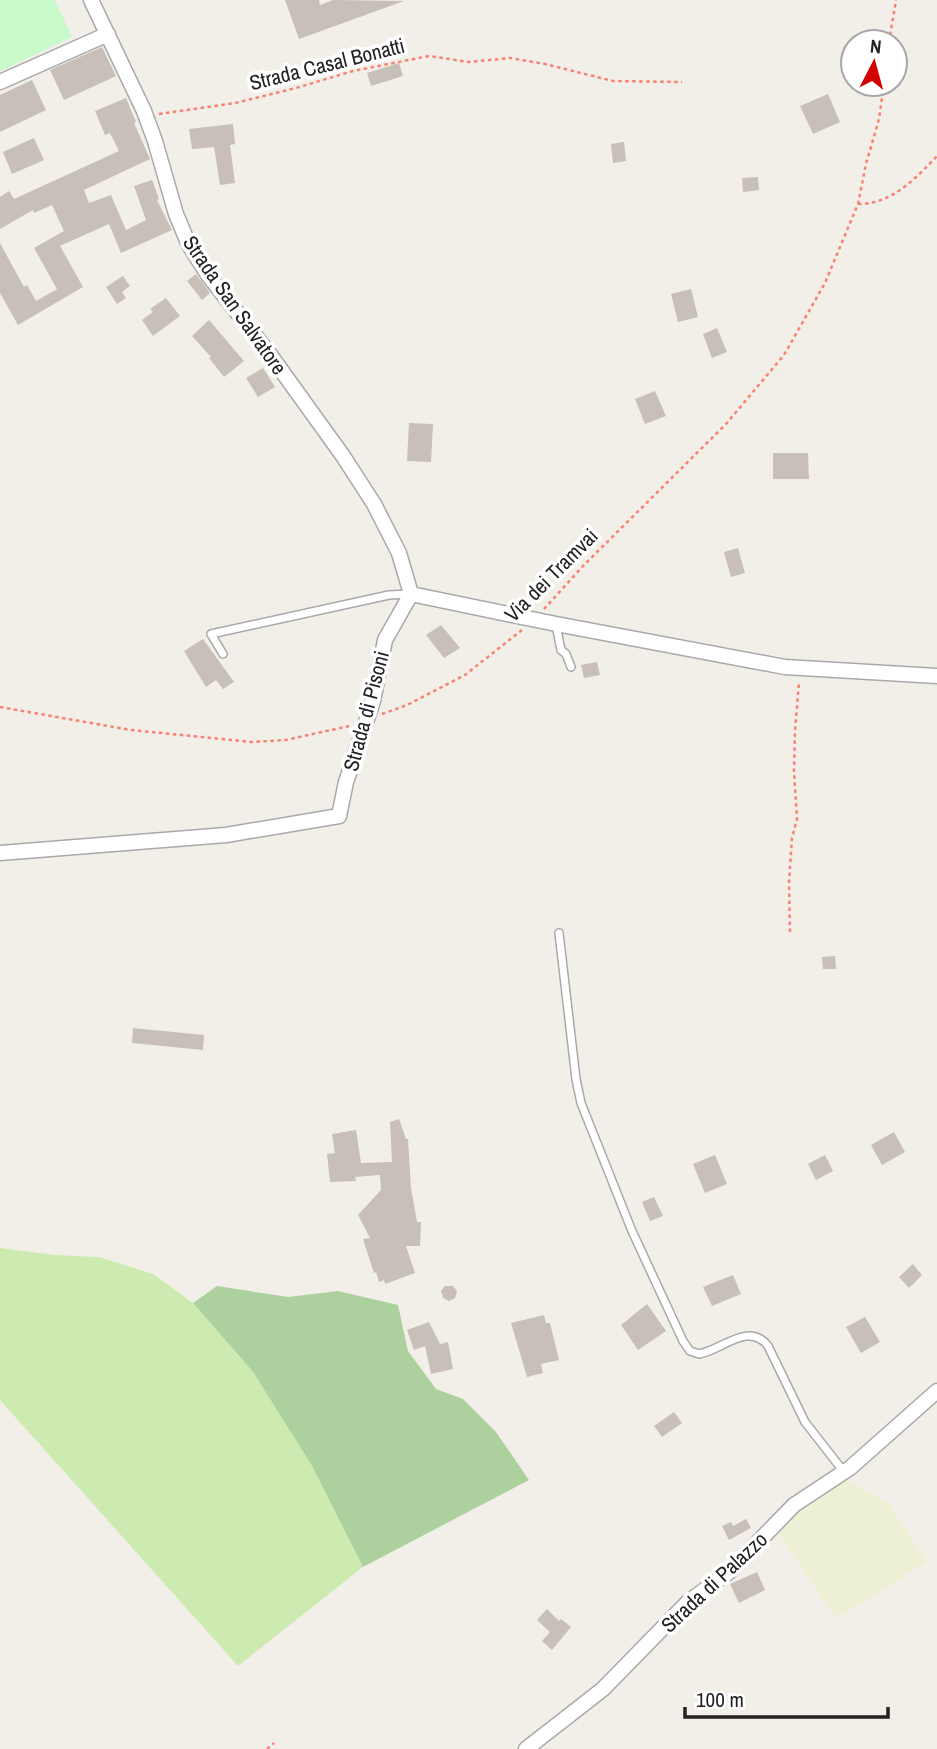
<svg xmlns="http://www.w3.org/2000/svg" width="937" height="1749" viewBox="0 0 937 1749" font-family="'Archivo Narrow',sans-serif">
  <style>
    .farmland { fill: #eef0d5 }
    .grass { fill: #cdebb0 }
    .forest { fill: #add19e }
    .park { fill: #c8facc }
    .building { fill: #c7bfb8 }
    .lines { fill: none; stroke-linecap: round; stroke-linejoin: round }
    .lane-casing { stroke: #a9a9a9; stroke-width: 10 }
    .street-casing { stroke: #a9a9a9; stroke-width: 17 }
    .path { stroke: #fa8072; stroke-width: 2.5; stroke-dasharray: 3.5 3.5; stroke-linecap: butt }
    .lane { stroke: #fff; stroke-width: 7 }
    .street { stroke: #fff; stroke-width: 14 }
    .labels { text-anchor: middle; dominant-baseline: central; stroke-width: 7; stroke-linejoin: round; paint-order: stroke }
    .street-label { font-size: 21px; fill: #222; stroke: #fff }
  </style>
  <rect width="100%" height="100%" fill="#f2efe9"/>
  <path class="farmland" d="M842,1477L890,1505L927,1562L836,1619L779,1534L811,1496Z"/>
  <path class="grass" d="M0,1248L55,1255L99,1257L153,1274L193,1303L253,1372L312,1466L363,1567L238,1666L0,1400Z"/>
  <path class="forest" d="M217,1286L288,1297L338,1291L398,1305L408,1351L436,1389L463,1399L496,1432L529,1480L363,1567L312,1466L253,1372L193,1303Z"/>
  <path class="park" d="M0,0H55L72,37L0,71Z"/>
  <path class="building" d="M285,0H319L320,5L333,0L404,1L299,39Z
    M102,47L116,76L64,100L50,70Z
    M399,63L403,76L371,86L367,73Z
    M32,80L46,110L0,132V95Z
    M828,94L840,122L813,134L800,106Z
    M126,98L136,122L134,123L150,159L84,190L89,203L111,195L126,230L146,220L134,186L152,180L159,199L157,200L172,230L121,253L109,224L60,246L83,287L18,325L0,293V243L24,287L27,285L36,301L57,289L34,248L64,231L52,205L34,213L33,210L0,229V197L9,191L14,199L119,151L110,133L105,135L95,111Z
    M233,124L235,144L230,145L235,183L220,185L214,147L192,149L189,129Z
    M34,138L44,160L12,174L3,152Z
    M624,142L626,161L613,163L611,144Z
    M758,177L759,190L743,192L742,178Z
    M196,274L210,293L202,300L187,281Z
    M123,276L130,286L122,292L126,298L117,304L106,287Z
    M691,289L698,317L678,322L671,294Z
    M166,298L180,316L153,336L142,320L153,312L150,309Z
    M209,320L244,361L224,377L209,358L211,357L192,336Z
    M717,328L727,352L712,358L703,334Z
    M263,368L275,387L258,397L246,378Z
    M655,391L666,416L645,424L635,399Z
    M409,423L433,424L431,462L407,461Z
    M773,453H808L809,479H773Z
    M738,548L745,573L731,577L724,552Z
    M441,625L460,648L444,658L426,635Z
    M203,639L234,682L223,689L216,680L206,687L184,651Z
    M597,662L600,675L584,678L581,665Z
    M835,956L836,969H823L822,957Z
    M133,1028L204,1035L203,1050L132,1043Z
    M399,1119L406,1139H408L411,1188L417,1222H421L420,1246H406L415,1273L385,1284L384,1280L379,1282L376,1272L374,1273L363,1239L370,1238L358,1215L381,1190L380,1175L355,1177L356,1181L330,1182L327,1154L335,1153L332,1134L356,1130L361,1163L392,1162L390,1122Z
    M894,1132L905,1152L882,1165L871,1145Z
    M715,1155L727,1184L705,1193L693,1164Z
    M825,1155L833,1171L816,1180L808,1164Z
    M654,1197L663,1216L650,1221L642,1202Z
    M913,1264L922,1275L909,1288L899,1277Z
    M733,1275L741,1294L712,1306L703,1287Z
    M445,1286H453L457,1291L455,1298L449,1301L443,1298L441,1291Z
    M647,1304L666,1331L638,1350L621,1325Z
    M544,1315L546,1323H550L559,1360L541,1364L543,1373L527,1377L511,1323Z
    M865,1317L880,1342L861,1353L846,1327Z
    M429,1322L440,1344L448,1342L453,1369L431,1374L425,1346L414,1350L407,1330Z
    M674,1412L682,1423L662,1437L654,1426Z
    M746,1519L751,1528L729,1540L722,1526L731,1522L733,1526Z
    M757,1572L765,1590L739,1603L730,1584Z
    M547,1609L559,1621L561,1619L571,1627L552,1650L542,1641L550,1632L537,1620Z"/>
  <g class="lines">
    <defs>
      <path id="lane" d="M556,625L561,650L566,654L571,667
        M223,654L211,634L389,595L410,594
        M559,933L576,1079L581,1103L632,1231L683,1341L690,1351L699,1354C722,1350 749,1321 768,1346L805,1422L844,1472"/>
      <path id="street" d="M91,0L144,111L155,141L176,214L189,245L208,275L271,356L343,456L374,504L399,553L411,594
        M0,82L108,34
        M411,594L556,624L785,667L937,676
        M0,853L226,835L339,816L346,782L373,701L385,640L411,594
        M526,1749L603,1689L688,1602L729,1572L794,1505L850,1468L937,1391"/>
    </defs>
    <use href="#lane" class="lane-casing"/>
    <use href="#street" class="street-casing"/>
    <path class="path" d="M889,42L896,0
      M159,114L235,103L296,88L353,71L429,56L469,62L510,58L545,64L613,81L682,82
      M858,204C892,204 915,179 937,156
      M544,609L583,566L726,424L784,355L825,283L858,204L866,164L879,119L884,84
      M0,707L131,730L252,742L286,740L349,726
      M382,714L407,705L465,675L522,630
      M790,932L789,883L792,838L797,819L794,771L795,731L799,682
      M267,1749L274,1743"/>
    <use href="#lane" class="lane"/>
    <use href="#street" class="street"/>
  </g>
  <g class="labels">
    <g class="street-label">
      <text transform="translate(327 64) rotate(-14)">Strada Casal Bonatti</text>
      <text transform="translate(235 305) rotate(55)">Strada San Salvatore</text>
      <text transform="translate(551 575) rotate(-45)">Via dei Tramvai</text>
      <text transform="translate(366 711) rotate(-75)">Strada di Pisoni</text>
      <text transform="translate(714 1582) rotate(-43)">Strada di Palazzo</text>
    </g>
  </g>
  <g transform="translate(874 63) rotate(6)"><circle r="33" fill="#ffffff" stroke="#a7a7a7" stroke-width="2"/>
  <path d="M0-5L12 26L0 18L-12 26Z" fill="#d40000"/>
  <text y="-10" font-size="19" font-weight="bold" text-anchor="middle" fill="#222222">N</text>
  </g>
  <path d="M685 1707v10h203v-10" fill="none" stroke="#222222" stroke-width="3.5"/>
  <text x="696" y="1707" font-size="21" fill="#222222" stroke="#ffffff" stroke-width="5" paint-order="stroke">100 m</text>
</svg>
